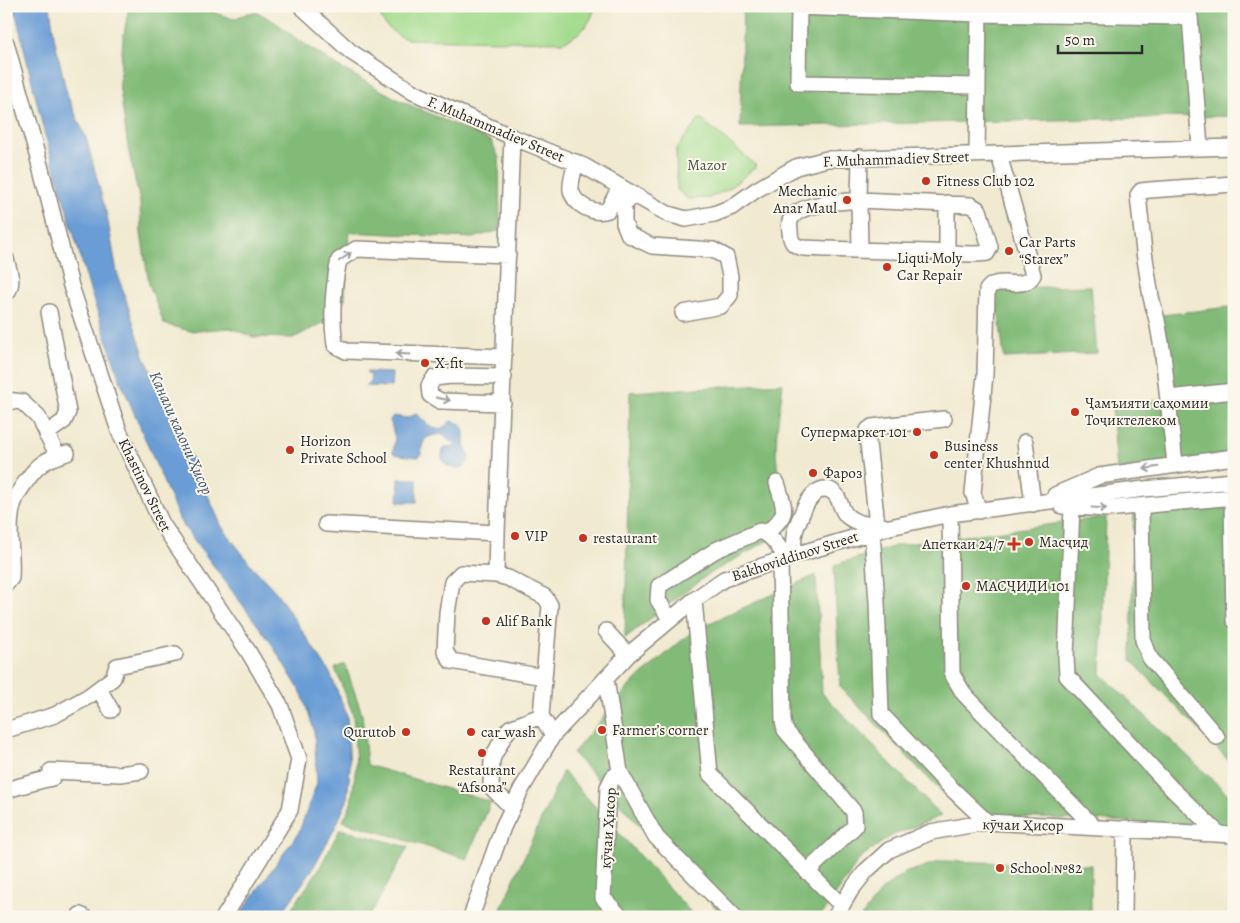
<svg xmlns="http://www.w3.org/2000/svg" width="1240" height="923" viewBox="0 0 1240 923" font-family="Alegreya,serif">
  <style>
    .green { fill: #a3db8d; stroke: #67835c }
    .forest { fill: #82bb78; stroke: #567352 }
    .water { fill: #6b9dd5; stroke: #4b6480 }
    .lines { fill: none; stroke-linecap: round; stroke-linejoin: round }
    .minor-casing { stroke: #8e8a7e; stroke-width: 18 }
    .minor { stroke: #fff; stroke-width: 15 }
    .oneway { stroke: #a0a0a0 }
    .poi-dot { fill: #c8321e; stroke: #fbf7ec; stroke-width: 2 }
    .labels { text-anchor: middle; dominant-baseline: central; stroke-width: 4; stroke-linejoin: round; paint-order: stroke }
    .street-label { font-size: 15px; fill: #2b2b2b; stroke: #fbf7ec }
    .park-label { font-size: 15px; fill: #495744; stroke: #fbf7ec }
    .poi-label { font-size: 15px; fill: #2b2b2b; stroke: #fbf7ec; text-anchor: start }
    .water-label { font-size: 16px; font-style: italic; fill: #45596f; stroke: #fbf7ec }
  </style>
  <rect width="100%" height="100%" fill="#fbf7ec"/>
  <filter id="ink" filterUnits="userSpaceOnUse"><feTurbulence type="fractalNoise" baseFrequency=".02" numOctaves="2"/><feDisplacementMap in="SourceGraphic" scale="10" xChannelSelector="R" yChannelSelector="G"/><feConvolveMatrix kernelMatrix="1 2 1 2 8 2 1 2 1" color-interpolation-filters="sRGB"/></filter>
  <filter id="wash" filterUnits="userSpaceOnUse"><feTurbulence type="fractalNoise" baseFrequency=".0096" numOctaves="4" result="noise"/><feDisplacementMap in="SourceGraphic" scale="20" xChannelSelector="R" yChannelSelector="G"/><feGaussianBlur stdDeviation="1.12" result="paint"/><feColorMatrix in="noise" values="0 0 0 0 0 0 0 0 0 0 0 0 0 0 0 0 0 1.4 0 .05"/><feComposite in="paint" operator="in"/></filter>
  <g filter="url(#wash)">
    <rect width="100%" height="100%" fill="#f1ead1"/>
    <path class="green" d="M377,6H595C592,24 579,35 563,42L407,39C391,33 381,24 377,6Z
      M700,118L757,166L728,189L709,198L688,199L677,190L676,149Z"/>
    <path class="forest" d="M129,6H202L218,14L234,19L248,13H259L275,22L297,39L339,67L399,100L491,141L499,158L500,230L473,238L349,232L345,300L327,321L293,338L253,337L230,328L190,331L164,324L149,284L141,233L140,202L128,148L119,83L123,40Z
      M743,6H1234V116L740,127Z
      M1091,286L1097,353L1004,358L996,288Z
      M1229,307L1234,342V453L1117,470L1112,406L1165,399L1154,316Z
      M783,383C780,410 774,437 777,465C779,485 789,506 797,524L706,576L625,638L630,392Z
      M1234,505V766L1131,660L1134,509Z
      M1106,517L1101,674L1234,800V826L964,815L840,687L834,565L899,545Z
      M816,575L822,693L941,816L891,836L861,857L824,912L818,917H724L573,753L632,683L694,630Z
      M345,664L362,714L367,765L491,802L467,859L343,821L351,804L356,766L353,714L335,668Z
      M563,771L695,917H500L502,906Z
      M340,829L408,847L369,917H286L319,869Z
      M941,861L1091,865V917H861L883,889L905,873Z"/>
    <path class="water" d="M14,6H50L54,36L67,95L86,138L107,216L117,272L145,358L173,417L222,527L251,565L277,593L330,673L347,715L350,768L347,801L335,828L312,870L279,917H238L299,832L317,783L314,730L302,694L271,643L180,521L121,382L90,290L43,128Z
      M366,372L392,373L391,387L365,386L370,381L371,376Z
      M416,414C425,419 431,434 444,427C447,425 448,423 451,421L461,424L464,429V445L470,456C466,479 432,467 445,447L455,446L456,443L448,440L444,434C426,436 423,436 421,455L419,457C415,457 396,455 393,453L395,438L390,420L393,416L407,418Z
      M399,479H417V502H398Z"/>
  </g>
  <g filter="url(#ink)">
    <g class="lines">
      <defs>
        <path id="minor" d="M301,6L351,52L413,92L512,137L584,166L668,214L686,219L714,214L732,207L756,190L796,167L827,159L1234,147
          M799,6L798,83L978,86
          M799,7L979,14L1190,17L1200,147
          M6,43L41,169L71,286L119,431L162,524L248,651L280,705L299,759L290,810L224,917
          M977,155L979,6
          M576,162C574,170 570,182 571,190C574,205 594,215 608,210L620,187
          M634,195L624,205V223L629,235L652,246L713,250L726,257L730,276V295L721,306L683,313
          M860,250L859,200C843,202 796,202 790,221C789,224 790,229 790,232C791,243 793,245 803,248C846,250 890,251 933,252C951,252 969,256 987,253L990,247L979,210L971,205L859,200L860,157
          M947,252V203
          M6,259C9,271 15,284 6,294
          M504,357L346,351L335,345C331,317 333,287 339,260L356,249L508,255
          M1169,398L1234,391
          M6,400L22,402L38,417L58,456
          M503,403L440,401L430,395L429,386L434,378L451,376L504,377
          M46,434L64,421L68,412L49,312
          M1025,442L1033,504
          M1175,464L1163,354L1157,320L1151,297L1144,252L1138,195L1141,191L1150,190L1234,184
          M1055,495L1099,476L1234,457
          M1232,497L1234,620
          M1062,506L1106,509L1234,497
          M1141,506L1143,640L1150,658L1217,737
          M1072,507L1066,657L1067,676L1172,789L1218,833
          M979,511L973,493L985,375L987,290C997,274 1023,293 1033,275L999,155
          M950,514L952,674L964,694L1094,827
          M326,524L497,533L496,575L508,578L545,597L550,605L541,716L553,735
          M877,525L867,434L868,430L872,427L944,419
          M872,532L877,602L881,714L950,787L987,822
          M497,533L512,137
          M766,533C790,514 785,510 777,483
          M795,555C791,537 796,527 803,511C808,498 823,479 836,495C841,502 841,510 847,516C856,524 871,525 883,526
          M780,561L783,721L785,730L854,812L855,826L807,872
          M496,575L461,573L452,582L447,613L445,651L451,661L544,677
          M6,584L11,578C13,552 5,521 16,497C19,491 23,486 27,480C39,463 47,459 67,453
          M694,600L710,774L841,905
          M670,619L658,600L659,586L716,550L760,531C772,535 779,547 786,558
          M606,631L628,655
          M606,678L620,772L613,777L608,787L603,898L621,917
          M99,689L111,710
          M6,730L55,715L89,696L113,678L117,666L175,654
          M620,772L656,837L735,917
          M6,790L39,781L52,778L51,771L120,774L141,771
          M512,808L491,787L492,759L504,736L510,728L541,716
          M80,915L84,917
          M471,917L503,827L521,790L553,735L628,655L694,600L724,579L795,555L890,527L950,514L1144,489L1234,481
          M835,917L851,890L867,870L889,850L931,832L987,822L1234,835
          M1124,917L1125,828"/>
      </defs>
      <use href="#minor" class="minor-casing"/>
      <use href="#minor" class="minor"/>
    </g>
    <defs><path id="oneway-shaft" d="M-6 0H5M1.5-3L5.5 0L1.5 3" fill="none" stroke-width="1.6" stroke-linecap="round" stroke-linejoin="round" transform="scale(1.25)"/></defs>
    <g class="oneway">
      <use href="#oneway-shaft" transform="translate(345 257) rotate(-35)"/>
      <use href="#oneway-shaft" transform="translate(403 354) rotate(-177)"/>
      <use href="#oneway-shaft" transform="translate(443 399) rotate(12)"/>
      <use href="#oneway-shaft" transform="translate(1151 468) rotate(171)"/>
      <use href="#oneway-shaft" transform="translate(1099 508) rotate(3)"/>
    </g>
  </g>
  <g class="poi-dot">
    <circle cx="926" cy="181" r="5"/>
    <circle cx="847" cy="200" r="5"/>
    <circle cx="1009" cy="251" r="5"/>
    <circle cx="887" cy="267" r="5"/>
    <circle cx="425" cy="363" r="5"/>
    <circle cx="1075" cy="412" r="5"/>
    <circle cx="917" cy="432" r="5"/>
    <circle cx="290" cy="450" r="5"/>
    <circle cx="934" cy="455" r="5"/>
    <circle cx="813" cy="473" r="5"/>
    <circle cx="515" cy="536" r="5"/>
    <circle cx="583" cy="538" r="5"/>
    <circle cx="1029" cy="542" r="5"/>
    <path d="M1011.5 536.5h5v5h5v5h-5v5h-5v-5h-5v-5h5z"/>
    <circle cx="966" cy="586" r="5"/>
    <circle cx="486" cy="621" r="5"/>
    <circle cx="602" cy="730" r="5"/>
    <circle cx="406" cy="732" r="5"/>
    <circle cx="471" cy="732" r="5"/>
    <circle cx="482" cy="753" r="5"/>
    <circle cx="1000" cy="868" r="5"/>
  </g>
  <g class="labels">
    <g class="street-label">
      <text transform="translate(496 129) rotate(23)">F. Muhammadiev Street</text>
      <text transform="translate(896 159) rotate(-2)">F. Muhammadiev Street</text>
      <text transform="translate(145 485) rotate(64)">Khastinov Street</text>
      <text transform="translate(795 556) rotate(-18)">Bakhoviddinov Street</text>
      <text transform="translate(1023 825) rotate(1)">кӯчаи Ҳисор</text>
      <text transform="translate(608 828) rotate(-86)">кӯчаи Ҳисор</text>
    </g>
    <g class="park-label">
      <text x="707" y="165">Mazor</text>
    </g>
    <g class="poi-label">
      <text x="936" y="181">Fitness Club 102</text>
      <text x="837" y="191" text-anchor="end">Mechanic<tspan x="837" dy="17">Anar Maul</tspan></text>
      <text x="1019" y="242">Car Parts<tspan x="1019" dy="17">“Starex”</tspan></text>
      <text x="897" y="258">Liqui Moly<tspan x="897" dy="17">Car Repair</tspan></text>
      <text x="435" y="363">X-fit</text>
      <text x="1085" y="403">Ҷамъияти саҳомии<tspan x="1085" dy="17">Тоҷиктелеком</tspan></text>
      <text x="907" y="432" text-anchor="end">Супермаркет 101</text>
      <text x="300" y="441">Horizon<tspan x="300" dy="17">Private School</tspan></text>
      <text x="944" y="446">Business<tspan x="944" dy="17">center Khushnud</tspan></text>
      <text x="823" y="473">Фароз</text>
      <text x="525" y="536">VIP</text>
      <text x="593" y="538">restaurant</text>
      <text x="1039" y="542">Масҷид</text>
      <text x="1004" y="544" text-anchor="end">Апеткаи 24/7</text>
      <text x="976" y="586">МАСҶИДИ 101</text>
      <text x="496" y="621">Alif Bank</text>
      <text x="612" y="730">Farmer’s corner</text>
      <text x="396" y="732" text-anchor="end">Qurutob</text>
      <text x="481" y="732">car_wash</text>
      <text x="482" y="770" text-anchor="middle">Restaurant<tspan x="482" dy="17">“Afsona”</tspan></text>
      <text x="1010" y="868">School №82</text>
    </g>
    <g class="water-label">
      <text transform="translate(181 433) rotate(66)">Канали калони Ҳисор</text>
    </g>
  </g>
  <rect width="1240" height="923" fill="none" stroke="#fbf7ec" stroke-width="25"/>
  <path d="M1058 45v8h84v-8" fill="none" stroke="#2b2b2b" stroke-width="2.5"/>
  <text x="1065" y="45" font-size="15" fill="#2b2b2b" stroke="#fbf7ec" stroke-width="4" paint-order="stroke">50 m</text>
</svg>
